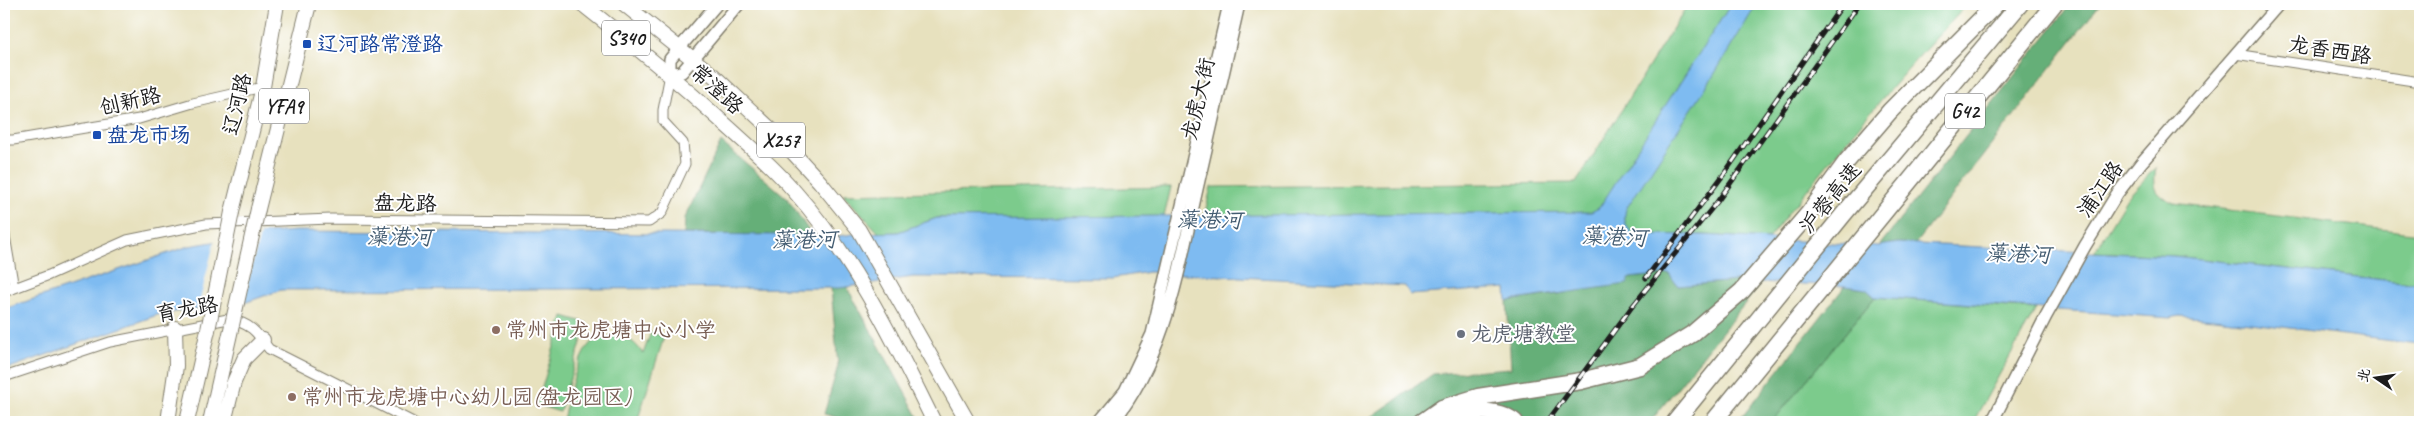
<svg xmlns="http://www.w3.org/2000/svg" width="2424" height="426" viewBox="0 0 2424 426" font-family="Caveat,'LXGW WenKai TC',sans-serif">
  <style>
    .green { fill: #7ccb8c; stroke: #4c7454 }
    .forest { fill: #65af78; stroke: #40664a }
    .water { fill: #7ebbf1; stroke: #4d6c86 }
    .pier { fill: #e7e1be }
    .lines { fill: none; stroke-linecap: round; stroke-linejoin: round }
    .minor-casing { stroke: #827e6d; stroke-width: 11 }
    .tertiary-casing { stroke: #827e6d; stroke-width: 14 }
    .primary-casing { stroke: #827e6d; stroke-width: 16 }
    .motorway-casing { stroke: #827e6d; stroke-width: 19 }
    .minor { stroke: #fff; stroke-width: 9 }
    .tertiary { stroke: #fff; stroke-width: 11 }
    .primary { stroke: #fff; stroke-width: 14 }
    .motorway { stroke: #fff; stroke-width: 16 }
    .rail-casing { stroke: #1c1c1c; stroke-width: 5 }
    .rail { stroke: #fff; stroke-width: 3; stroke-dasharray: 9; stroke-linecap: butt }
    .primary-bridge-casing { stroke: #827e6d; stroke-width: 16; stroke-linecap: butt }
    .primary-bridge { stroke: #fff; stroke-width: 14 }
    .transit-dot { fill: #1a4fb4; stroke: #fff; stroke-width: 2 }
    .education-dot { fill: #8d6e63; stroke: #fff; stroke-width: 2 }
    .worship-dot { fill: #6b7280; stroke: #fff; stroke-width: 2 }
    .labels { text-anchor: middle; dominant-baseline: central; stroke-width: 4; stroke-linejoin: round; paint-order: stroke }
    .shield { fill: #fff; stroke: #606060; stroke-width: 1 }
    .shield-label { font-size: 20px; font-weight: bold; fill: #1c1c1c }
    .transit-label { font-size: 21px; fill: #164399; stroke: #fff; text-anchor: start }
    .street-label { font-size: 21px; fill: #1c1c1c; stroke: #fff }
    .education-label { font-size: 21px; fill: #785e54; stroke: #fff; text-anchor: start }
    .worship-label { font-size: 21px; fill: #5b616d; stroke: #fff; text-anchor: start }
    .water-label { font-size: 22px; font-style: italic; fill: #435c71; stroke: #fff }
  </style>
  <rect width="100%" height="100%" fill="#fff"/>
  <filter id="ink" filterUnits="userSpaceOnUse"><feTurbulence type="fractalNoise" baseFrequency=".02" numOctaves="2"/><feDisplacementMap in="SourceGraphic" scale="10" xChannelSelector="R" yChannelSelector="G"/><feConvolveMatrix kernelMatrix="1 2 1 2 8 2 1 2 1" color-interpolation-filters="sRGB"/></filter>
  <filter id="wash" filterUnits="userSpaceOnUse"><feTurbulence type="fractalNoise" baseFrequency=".0096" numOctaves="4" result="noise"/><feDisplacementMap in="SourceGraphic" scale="20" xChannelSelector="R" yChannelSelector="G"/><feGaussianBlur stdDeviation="1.12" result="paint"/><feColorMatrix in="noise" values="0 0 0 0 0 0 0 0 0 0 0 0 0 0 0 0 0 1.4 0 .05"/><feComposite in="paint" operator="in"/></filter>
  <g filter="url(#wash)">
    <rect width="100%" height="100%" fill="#e7e1be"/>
    <path class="green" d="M1688,4H1968C1896,78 1832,158 1768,239L1705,235L1567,233V214L1204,217L1211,187L1576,183Z
      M2156,167C2153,188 2154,194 2174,203L2420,234V284L2174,256L2094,252L2127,198Z
      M1171,187L1164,217L937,218L898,232L879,233L843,194Z
      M1875,297L2036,309L1973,422H1772Z
      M563,316L587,323L560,412L537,405Z
      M651,332L664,337L637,422H563C565,405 579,351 592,342C599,338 607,336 615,336C629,337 636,343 643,354Z"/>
    <path class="forest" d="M2071,4H2100L1915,244L1898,243L1879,246Z
      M721,142L787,198L813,237L791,235L684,234L685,218Z
      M1669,274L1678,286L1736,281L1762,282L1650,422H1364L1433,374L1511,368L1507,301L1559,294L1629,278Z
      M1845,286L1866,289L1875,297L1772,422H1738Z
      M847,287L921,422H855L824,414L838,366L831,288Z"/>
    <path class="water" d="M1731,4H1757L1712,78L1626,209C1623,221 1625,225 1633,234L1705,235L1879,246L1898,243L2174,256L2420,284V344C2340,336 2260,322 2179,316L2171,318L1875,297L1866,289L1845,286L1736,281L1678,286L1669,274L1630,278L1627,284L1507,301L1506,288L1410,295L1405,286L1149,272L1113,278L913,277L840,288L281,290L247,302L160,314L4,370V309L189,246L266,233L296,231L791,235L804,238L831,237L861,233L898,232L937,218L1591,212L1599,208Z"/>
    <path class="pier" d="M261,231L242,305L197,312L215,239Z"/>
  </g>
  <g filter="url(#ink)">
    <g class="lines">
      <defs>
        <path id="minor" d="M2235,54L2420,82
          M4,140H13L139,119L193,103L263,87
          M4,230L14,288
          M4,292L49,275L127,240L206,224L331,219L649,222L662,213L685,164L683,143L663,121V110L670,74
          M4,377L110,342L228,319C250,323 256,331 269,349L413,422"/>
        <path id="tertiary" d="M717,4L670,59V74L682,72L739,4
          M1099,422L1125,391L1152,334L1229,4
          M1113,422C1167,353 1178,272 1197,189C1211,127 1225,65 1239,4
          M1992,422L2046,316L2085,246L2117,194L2141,163L2279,4"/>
        <path id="primary" d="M582,4C632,43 680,83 727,126C750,147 775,168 795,192C855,259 895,343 934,422
          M624,4L714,76L776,134L820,182L859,230L968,422
          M258,209L309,4
          M232,212L263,87L277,4
          M168,422L176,366L175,328
          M187,422L208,330
          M210,422L232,325
          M224,422L234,382L244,359L263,340"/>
        <path id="motorway" d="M1442,420C1463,410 1496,407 1515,422
          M1422,422L1442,408L1478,397L1581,381L1640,366L1692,334L1742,291L1809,213L1847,161L1890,111L1996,4
          M1675,422L1843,215L2020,4
          M1713,422L2054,4"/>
      </defs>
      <use href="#minor" class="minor-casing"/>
      <use href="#tertiary" class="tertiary-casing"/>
      <use href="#primary" class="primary-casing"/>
      <use href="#motorway" class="motorway-casing"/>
      <use href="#minor" class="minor"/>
      <use href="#tertiary" class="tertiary"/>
      <use href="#primary" class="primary"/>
      <use href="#motorway" class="motorway"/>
      <defs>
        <path id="rail" d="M1646,278L1724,174L1843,4
          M1547,422L1631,308L1717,202L1859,4"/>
      </defs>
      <use href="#rail" class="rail-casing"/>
      <use href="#rail" class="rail"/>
      <defs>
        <path id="primary-bridge" d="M232,325L258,209
          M208,330L232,212"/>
      </defs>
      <use href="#primary-bridge" class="primary-bridge-casing"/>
      <use href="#primary-bridge" class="primary-bridge"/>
    </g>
  </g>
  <g class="transit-dot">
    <rect x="302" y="39" width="10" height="10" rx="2.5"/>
    <rect x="92" y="130" width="10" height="10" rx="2.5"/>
  </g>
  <g class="education-dot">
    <circle cx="496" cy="330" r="5"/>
    <circle cx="292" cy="397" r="5"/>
  </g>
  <circle class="worship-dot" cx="1461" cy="334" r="5"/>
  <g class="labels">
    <g class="shield">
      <rect x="602" y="20.5" width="48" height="35" rx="4"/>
      <rect x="259" y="88.5" width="50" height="35" rx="4"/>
      <rect x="1945" y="93.5" width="40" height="35" rx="4"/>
      <rect x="757" y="122.5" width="48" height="35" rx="4"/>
    </g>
    <g class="shield-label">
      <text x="626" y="38">S340</text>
      <text x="284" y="106">YFA9</text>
      <text x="1965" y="111">G42</text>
      <text x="781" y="140">X257</text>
    </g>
    <g class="transit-label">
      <text x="317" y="44">辽河路常澄路</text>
      <text x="107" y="135">盘龙市场</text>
    </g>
    <g class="street-label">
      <text transform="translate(2330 50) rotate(9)">龙香西路</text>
      <text transform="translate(717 89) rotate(42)">常澄路</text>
      <text transform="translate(1198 99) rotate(-77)">龙虎大街</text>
      <text transform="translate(130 101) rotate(-13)">创新路</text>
      <text transform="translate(237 104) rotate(-77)">辽河路</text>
      <text transform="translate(2100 189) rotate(-55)">浦江路</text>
      <text transform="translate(1830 198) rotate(-51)">沪蓉高速</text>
      <text transform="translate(405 203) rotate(1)">盘龙路</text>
      <text transform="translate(187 309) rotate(-10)">育龙路</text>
    </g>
    <g class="education-label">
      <text x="506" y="330">常州市龙虎塘中心小学</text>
      <text x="302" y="397">常州市龙虎塘中心幼儿园(盘龙园区)</text>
    </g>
    <g class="worship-label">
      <text x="1471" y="334">龙虎塘教堂</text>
    </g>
    <g class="water-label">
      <text transform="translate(1209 220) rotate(1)">藻港河</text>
      <text transform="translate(399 237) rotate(1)">藻港河</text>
      <text transform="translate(1614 237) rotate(2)">藻港河</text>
      <text transform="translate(804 240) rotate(-1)">藻港河</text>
      <text transform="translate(2018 254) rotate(2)">藻港河</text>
    </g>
  </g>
  <rect width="2424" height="426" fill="none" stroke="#fff" stroke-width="20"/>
  <g transform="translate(2376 378) rotate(283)" stroke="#ffffff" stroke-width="4" paint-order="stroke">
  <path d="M0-4L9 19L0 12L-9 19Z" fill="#1c1c1c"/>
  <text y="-8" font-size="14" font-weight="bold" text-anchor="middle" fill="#1c1c1c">北</text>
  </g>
</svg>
